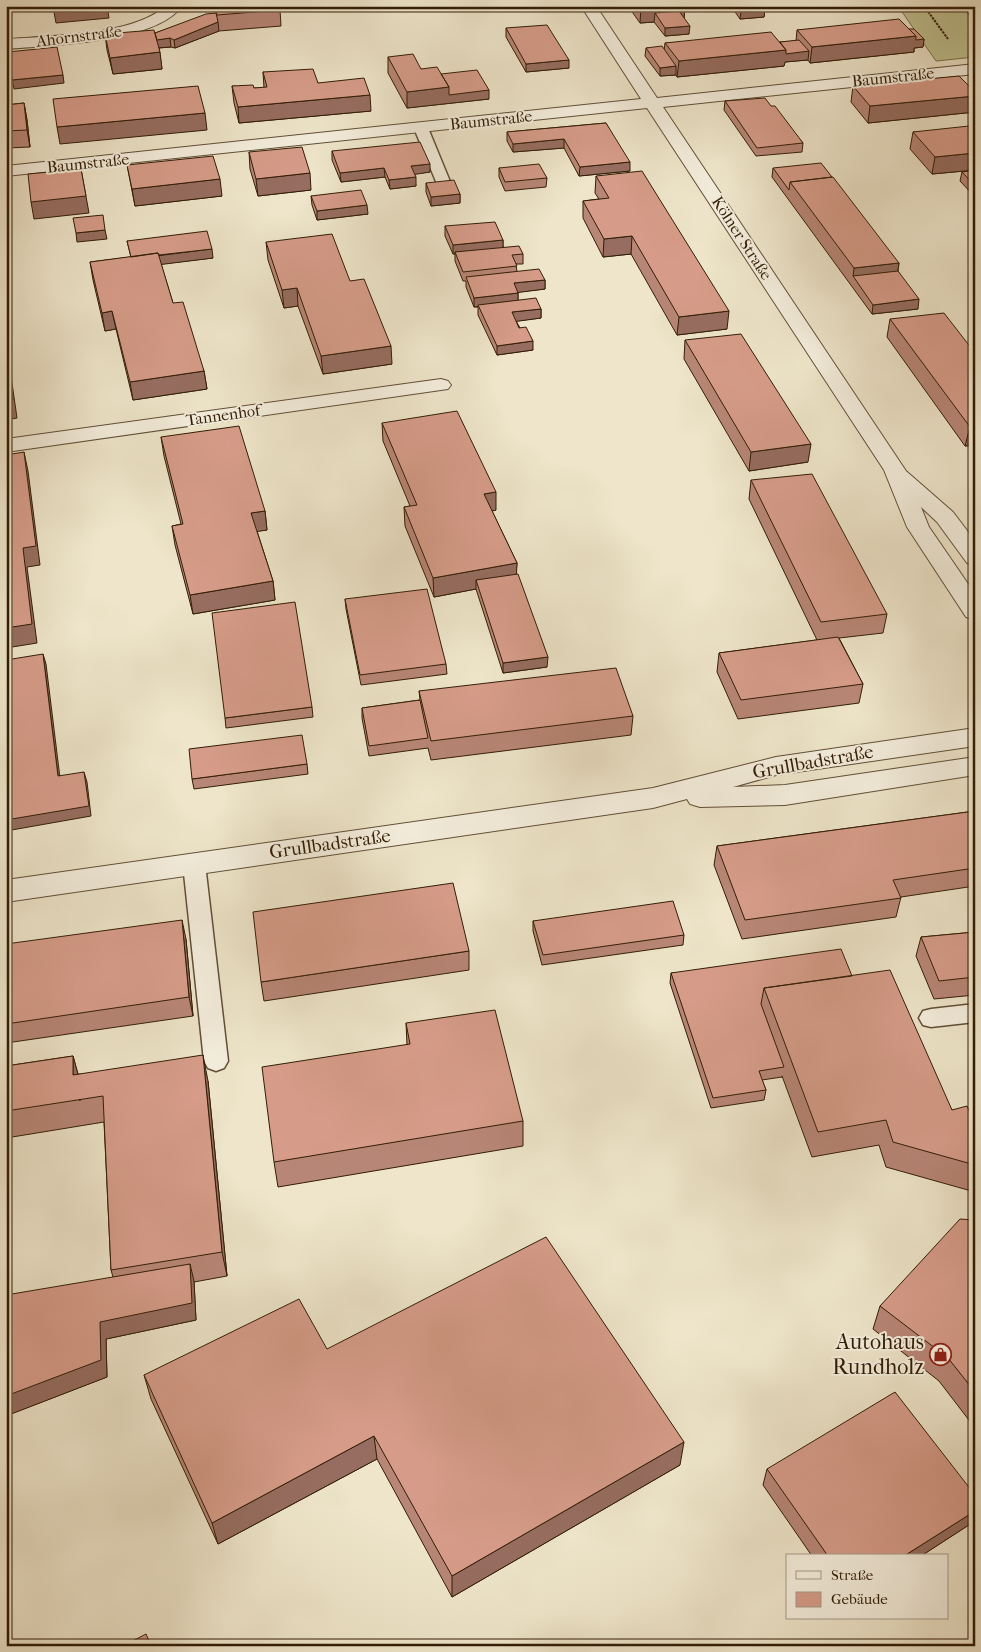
<svg xmlns="http://www.w3.org/2000/svg" width="981" height="1652" viewBox="0 0 981 1652" font-family="'IM FELL French Canon',serif">
  <style>
    .green { fill: #c1c291; stroke: #7a704c }
    .lines { fill: none; stroke-linecap: round; stroke-linejoin: round }
    .stream { fill: #727d76; fill-rule: evenodd }
    .service-casing { stroke: #614f37; stroke-width: 3 }
    .minor-casing { stroke: #614f37; stroke-width: 2 }
    .path { stroke: #321d06; stroke-width: 2; stroke-dasharray: 2.5 1; stroke-linecap: butt }
    .service { fill: #f4eedd; fill-rule: evenodd }
    .minor { fill: #f4eedd; fill-rule: evenodd }
    .wall { fill: #b88676; stroke: #321d06 }
    .shaded-wall { fill: #966d60; stroke: #321d06 }
    .building { fill: #d69c89; stroke: #321d06 }
    .labels { text-anchor: middle; dominant-baseline: central; stroke-width: 4; stroke-linejoin: round; paint-order: stroke }
    .far-street-label { font-size: 16px; fill: #321d06; stroke: #f4eedd }
    .street-label { font-size: 19px; fill: #321d06; stroke: #f4eedd }
    .near-poi-label { font-size: 22px; fill: #321d06; stroke: #f4eedd; text-anchor: end }
  </style>
  <rect width="100%" height="100%" fill="#eee5ca"/>
  <filter id="stains"><feTurbulence type="fractalNoise" baseFrequency=".004" numOctaves="4"/><feColorMatrix values="0 0 0 0 .2 0 0 0 0 .09 0 0 0 0 .02 0 0 0 .5 -.17"/></filter>
  <radialGradient id="worn" r=".72"><stop offset=".6" stop-color="#630" stop-opacity="0"/><stop offset="1" stop-color="#630" stop-opacity=".3"/></radialGradient>
  <path class="green" d="M898,6H975V57L936,61Z"/>
  <g class="lines">
    <path class="stream" d="M962,6H970L975,12V20H972Z"/>
    <defs>
      <path id="service" d="M421,124L428,128L451,184L449,187L444,188L437,184L414,128Z
        M194,856L202,858L205,864L228,1061L224,1068L216,1071L208,1068L204,1061L183,864L186,858Z
        M975,1004V1022L931,1027L923,1025L919,1018L923,1011L931,1009Z"/>
      <path id="minor" d="M166,6H182C156,43 50,45 6,49V39C51,36 131,36 166,6Z
        M581,6H596L657,98L975,64V74L663,107L906,471L953,512L975,541V565L967,563L937,522L921,507L929,527L975,594V620L966,617L907,527L884,470L647,108L6,176V166L641,99Z
        M441,379L448,381L451,385L448,389L6,452V439Z
        M975,728V746L776,775L733,787L785,785L975,757V775L785,805L700,807L690,804L687,799L653,808L6,902V880L653,788L776,757Z"/>
    </defs>
    <use href="#service" class="service-casing"/>
    <use href="#minor" class="minor-casing"/>
    <path class="path" d="M924,6L948,39"/>
    <use href="#service" class="service"/>
    <use href="#minor" class="minor"/>
  </g>
  <path class="wall" d="M213,6H279L280,10L281,26L219,31L175,48L171,47L159,48L162,69L113,74L107,50L105,34L155,33L215,13Z
    M628,6H685L684,18L689,34L665,36L654,22L640,23Z
    M733,6H763L765,9L764,17L740,19L733,9Z
    M506,28L569,68L526,72L506,37Z
    M909,29L924,39L923,47L914,48V52L810,63L808,60L795,61L785,62L784,66L677,77L676,75L660,76L645,56L646,48L664,50L665,43L780,42L796,41L797,30Z
    M388,57L421,69L441,74L489,99L407,108L388,73Z
    M263,72L318,83L371,111L239,123L234,103L232,86L254,88H264Z
    M853,86L975,92V112L868,123L851,102Z
    M725,101L771,106L803,143L802,152L756,156L724,110Z
    M24,103L27,120L30,147L6,148V105Z
    M606,123L630,171L579,176L564,148L513,152L507,141V132Z
    M913,132H975V170L932,174L910,149Z
    M332,151L430,172L414,174L416,186L390,189L385,177L341,182L332,160Z
    M249,152L311,190L258,196L250,169Z
    M127,165L222,196L135,206Z
    M499,168L547,178L546,187L505,191L499,177Z
    M773,168L899,263L898,271L918,309L872,314L772,177Z
    M975,170V197L960,181L962,172Z
    M596,176L727,329L677,335L631,254L603,257L583,218V201L599,199L595,193Z
    M426,183L460,194V203L431,206L426,192Z
    M311,196L368,214L317,220L312,205Z
    M972,206H975V220L970,215Z
    M445,226L503,240V247L523,254V264H516L517,272L545,280V289L518,292V300L541,309V318L516,321L533,350L497,355L478,315V307H474L466,287V281H463L455,261V254H453L445,236Z
    M127,241L213,258L161,264L173,303L204,371L207,389L133,400L116,329L105,331L93,280L90,262L131,257Z
    M266,242L392,364L323,374L298,306L284,308L268,260Z
    M890,319L975,353V445L965,446L887,337Z
    M685,340L808,462L749,471L684,359Z
    M382,423L496,510L492,511L517,563L516,574L547,667L503,673L476,589L434,597L405,526L404,507L410,506L383,441Z
    M161,437L265,511L267,530L257,531L273,581L275,600L193,614L175,545L172,526L181,524L164,456Z
    M751,480L887,614L883,633L839,638L863,684L859,703L738,719L717,672L719,653L817,640L749,499Z
    M345,599L446,664L447,674L361,685L346,609Z
    M419,691L633,716L631,735L431,760L428,748L369,756L362,718V708L420,700Z
    M312,707L313,717L226,728L225,718Z
    M307,764L308,774L194,789L192,779Z
    M975,811V886L901,897L896,917L742,939L714,865L717,846Z
    M533,921L684,935L683,945L542,965L533,931Z
    M975,932V995L934,999L916,956L921,937Z
    M186,939L193,1016L6,1043V944Z
    M469,951V970L264,1001L261,982Z
    M671,973L852,976L952,1110L975,1124V1192L886,1167L879,1145L812,1157L782,1076V1077L762,1080L766,1090L764,1100L711,1108L670,983Z
    M406,1023L523,1121V1146L278,1187L274,1162L407,1045Z
    M73,1056L78,1074L208,1081L227,1276L194,1282L196,1320L106,1339L107,1377L13,1413L113,1277L111,1270L104,1122L6,1138V1066Z
    M975,1220V1428L939,1381L873,1329L880,1306Z
    M327,1349L680,1465L452,1597L377,1459L218,1544L151,1399L144,1375Z
    M767,1469L975,1521L921,1556H812L763,1485Z"/>
  <path class="shaded-wall" d="M62,6H107L109,18L56,23L53,7Z
    M653,6H685L684,19L655,13L654,22L640,23L641,7Z
    M768,6H807L767,10Z
    M765,9L764,17L740,19L741,11Z
    M218,22L219,31L175,48L174,40Z
    M690,26L689,34L665,36V28Z
    M916,36L924,39L923,47L914,48V52L810,63L812,47Z
    M170,38L171,47L156,48L155,40Z
    M786,50L809,51L808,60L785,62L784,66L677,77L679,61Z
    M160,52L162,69L113,74L110,58Z
    M569,60V68L526,72V64Z
    M676,66V75L660,76V68Z
    M63,75L64,83L14,89L12,80Z
    M449,87L489,90V99L407,108V92Z
    M370,95L371,111L239,123L238,107Z
    M975,96V112L868,123L870,106Z
    M24,103L27,120L30,147L27,130Z
    M205,113L207,130L60,144L57,127Z
    M564,139V148L513,152V144Z
    M975,153V170L932,174L935,157Z
    M630,162V171L579,176L580,167Z
    M430,164V172L411,175V166Z
    M384,168L385,177L341,182L340,173Z
    M81,169L89,213L34,219L31,202Z
    M310,173L311,190L258,196L256,179Z
    M416,177V186L390,189L389,180Z
    M220,179L222,196L135,206L132,189Z
    M460,194V203L431,206V197Z
    M367,205L368,214L317,220V211Z
    M105,230L107,239L77,242L76,233Z
    M632,236L631,254L603,257L604,239Z
    M503,240V249L455,252V254H453V245Z
    M212,249L213,258L133,268L132,259Z
    M899,263L896,281L853,276L854,268Z
    M545,280V289L514,293V283Z
    M297,288L298,306L284,308L282,290Z
    M518,293V302L474,307V298Z
    M919,299L918,309L872,314L873,305Z
    M541,309V318L512,322V312Z
    M112,311L116,329L105,331L102,313Z
    M729,311L727,329L677,335L679,317Z
    M6,341L17,418L6,420Z
    M533,341V350L497,355V346Z
    M391,346L392,364L323,374L321,356Z
    M204,371L207,389L133,400L130,382Z
    M970,427H975V445L965,446Z
    M811,444L808,462L749,471L751,452Z
    M24,452L28,471L40,565L27,567L37,643L6,648V628L23,548Z
    M496,492V510L484,513V494Z
    M265,511L267,530L254,532L251,513Z
    M517,563L516,582L476,580V589L434,597L433,578Z
    M273,581L275,600L193,614L190,595Z
    M43,654L46,664L61,786L58,776Z
    M548,657L547,667L503,673V663Z
    M84,772L87,782L91,816L6,831V820Z
    M182,920L186,939L193,1016L189,997Z
    M203,1055L208,1081L227,1276L222,1252Z
    M73,1056L80,1082V1101L73,1075Z
    M190,1264L194,1281L196,1320L106,1339L107,1377L6,1416V1396L100,1322Z
    M374,1436L377,1459L218,1544L212,1523Z
    M684,1442L680,1465L452,1597V1576Z
    M975,1511V1521L921,1556H904Z"/>
  <path class="building" d="M215,6H279L280,10L217,15Z
    M737,6H763L765,9L741,11Z
    M679,11L690,26L665,28L655,13Z
    M216,13L218,22L174,40L170,38L157,40L155,33L206,14Z
    M899,19L916,36L812,47L797,30Z
    M547,25L569,60L526,64L506,28Z
    M909,29H914L924,39L916,40V36Z
    M154,30L160,52L110,58L105,34Z
    M771,32L786,50L679,61L665,43Z
    M799,40L809,51L786,54V50L780,42Z
    M662,46L676,66L660,68L646,48Z
    M57,47L63,75L12,80L8,52Z
    M413,54L421,69L437,67L449,87L407,92L388,57Z
    M313,69L318,83L364,78L370,95L238,107L232,86L253,85L254,88L267,87L263,72Z
    M477,70L489,90L449,95V87L441,74Z
    M959,76L975,92V96L870,106L853,86Z
    M198,86L205,113L57,127L53,99Z
    M765,98L771,106H775L803,143L757,148L725,101Z
    M24,103L27,130L6,131V105Z
    M606,123L630,162L580,167L564,139L513,144L507,132Z
    M969,126L975,132V153L935,157L913,132Z
    M420,142L430,164L411,166L416,177L389,180L384,168L340,173L332,151Z
    M302,147L310,173L256,179L249,152Z
    M213,156L220,179L132,189L127,165Z
    M821,163L832,177L790,182L789,190L773,168Z
    M539,164L547,178L505,182L499,168Z
    M81,169L86,196L31,202L28,174Z
    M975,170V186L962,172Z
    M642,171L729,311L679,317L632,236L604,239L583,201L609,198L596,176Z
    M833,177L899,263L854,268L790,182Z
    M454,180L460,194L431,197L426,183Z
    M361,190L367,205L317,211L311,196Z
    M103,215L105,230L76,233L73,218Z
    M495,222L503,240L453,245L445,226Z
    M207,231L212,249L159,255L158,253L131,257L127,241Z
    M332,234L350,281L364,279L391,346L321,356L297,288L282,290L266,242Z
    M519,246L523,254L512,255L517,266L463,272L455,252Z
    M158,253L173,303L183,302L204,371L130,382L112,311L102,313L90,262Z
    M539,269L545,280L514,283L518,293L474,298L466,277Z
    M898,271L919,299L873,305L853,276Z
    M536,298L541,309L512,312L519,328L526,327L533,341L497,346L478,305Z
    M944,313L975,353V427H970L890,319Z
    M741,334L811,444L751,452L685,340Z
    M6,351L13,400L6,401Z
    M457,411L496,492L484,494L517,563L433,578L404,507L417,505L382,423Z
    M239,426L265,511L251,513L273,581L190,595L172,526L183,524L161,437Z
    M24,452L36,546L23,548L32,624L6,628V455Z
    M812,474L887,614L821,622L751,480Z
    M518,574L548,657L503,663L476,580Z
    M427,589L446,664L360,675L345,599Z
    M295,602L312,707L225,718L212,613Z
    M838,637L863,684L741,700L719,653Z
    M43,654L58,776L84,772L89,806L6,820V660Z
    M616,668L633,716L431,741L419,691Z
    M420,700L428,738L369,746L362,708Z
    M302,735L307,764L192,779L189,749Z
    M975,811V868L893,880L901,898L745,920L717,846Z
    M453,883L469,951L261,982L253,912Z
    M673,901L684,935L543,955L533,921Z
    M182,920L189,997L6,1024V944Z
    M975,932V977L939,981L921,937Z
    M841,949L852,976L764,988L761,1004L784,1067L759,1071L766,1090L713,1098L671,973Z
    M890,970L952,1110L967,1106L975,1124V1165L893,1142L886,1120L818,1132L764,988Z
    M495,1010L523,1121L274,1162L262,1067L410,1044L406,1023Z
    M203,1055L222,1252L111,1270L103,1096L6,1111V1066L73,1056V1075Z
    M960,1219L975,1220V1392L948,1358L880,1306Z
    M546,1237L684,1442L452,1576L374,1436L212,1523L144,1375L299,1299L327,1349Z
    M190,1264L192,1303L100,1322L101,1360L6,1396V1295Z
    M895,1392L975,1495V1511L904,1556H828L767,1469Z
    M146,1634L151,1646H123Z"/>
  <defs>
    <symbol id="shop-ring" viewBox="-11 -11 22 22"><circle r="9.5" fill="#f4eedd" stroke="#8f2418" stroke-width="1.5"/><path d="M-5-2.5h2.3a2.7 3.5 0 0 1 5.4 0H5L5.5 6h-11ZM-1.5-2.5h3a1.5 2.3 0 0 0-3 0Z" fill="#8f2418"/></symbol>
  </defs>
  <g fill-rule="evenodd">
    <use href="#shop-ring" x="928" y="1342" width="25" height="25"/>
  </g>
  <g class="labels">
    <g class="far-street-label">
      <text transform="translate(79 36) rotate(-7)">Ahornstraße</text>
      <text transform="translate(893 77) rotate(-6)">Baumstraße</text>
      <text transform="translate(491 120) rotate(-6)">Baumstraße</text>
      <text transform="translate(88 163) rotate(-6)">Baumstraße</text>
      <text transform="translate(742 238) rotate(57)">Kölner Straße</text>
      <text transform="translate(223 415) rotate(-8)">Tannenhof</text>
    </g>
    <g class="street-label">
      <text transform="translate(813 762) rotate(-10)">Grullbadstraße</text>
      <text transform="translate(330 844) rotate(-8)">Grullbadstraße</text>
    </g>
    <g class="near-poi-label">
      <text x="924" y="1342">Autohaus<tspan x="924" dy="25">Rundholz</tspan></text>
    </g>
  </g>
  <rect width="981" height="1652" fill="none" stroke="#eee5ca" stroke-width="25"/>
  <rect x="8" y="8" width="966" height="1637" fill="none" stroke="#321d06" stroke-width="2.5"/>
  <rect x="12" y="12" width="956" height="1627" fill="none" stroke="#321d06"/>
  <rect x="786" y="1554" width="162" height="65" fill="#f4eedd" stroke="#a69a87"/>
  <rect x="796" y="1571" width="25" height="8" fill="#f4eedd" stroke="#a69a87"/>
  <text x="831" y="1580" font-size="15" fill="#321d06">Straße</text>
  <rect x="796" y="1592" width="25" height="15" fill="#d69c89" stroke="#a69a87"/>
  <text x="831" y="1604" font-size="15" fill="#321d06">Gebäude</text>
  <rect width="100%" height="100%" filter="url(#stains)"/>
  <rect width="100%" height="100%" fill="url(#worn)"/>
</svg>
